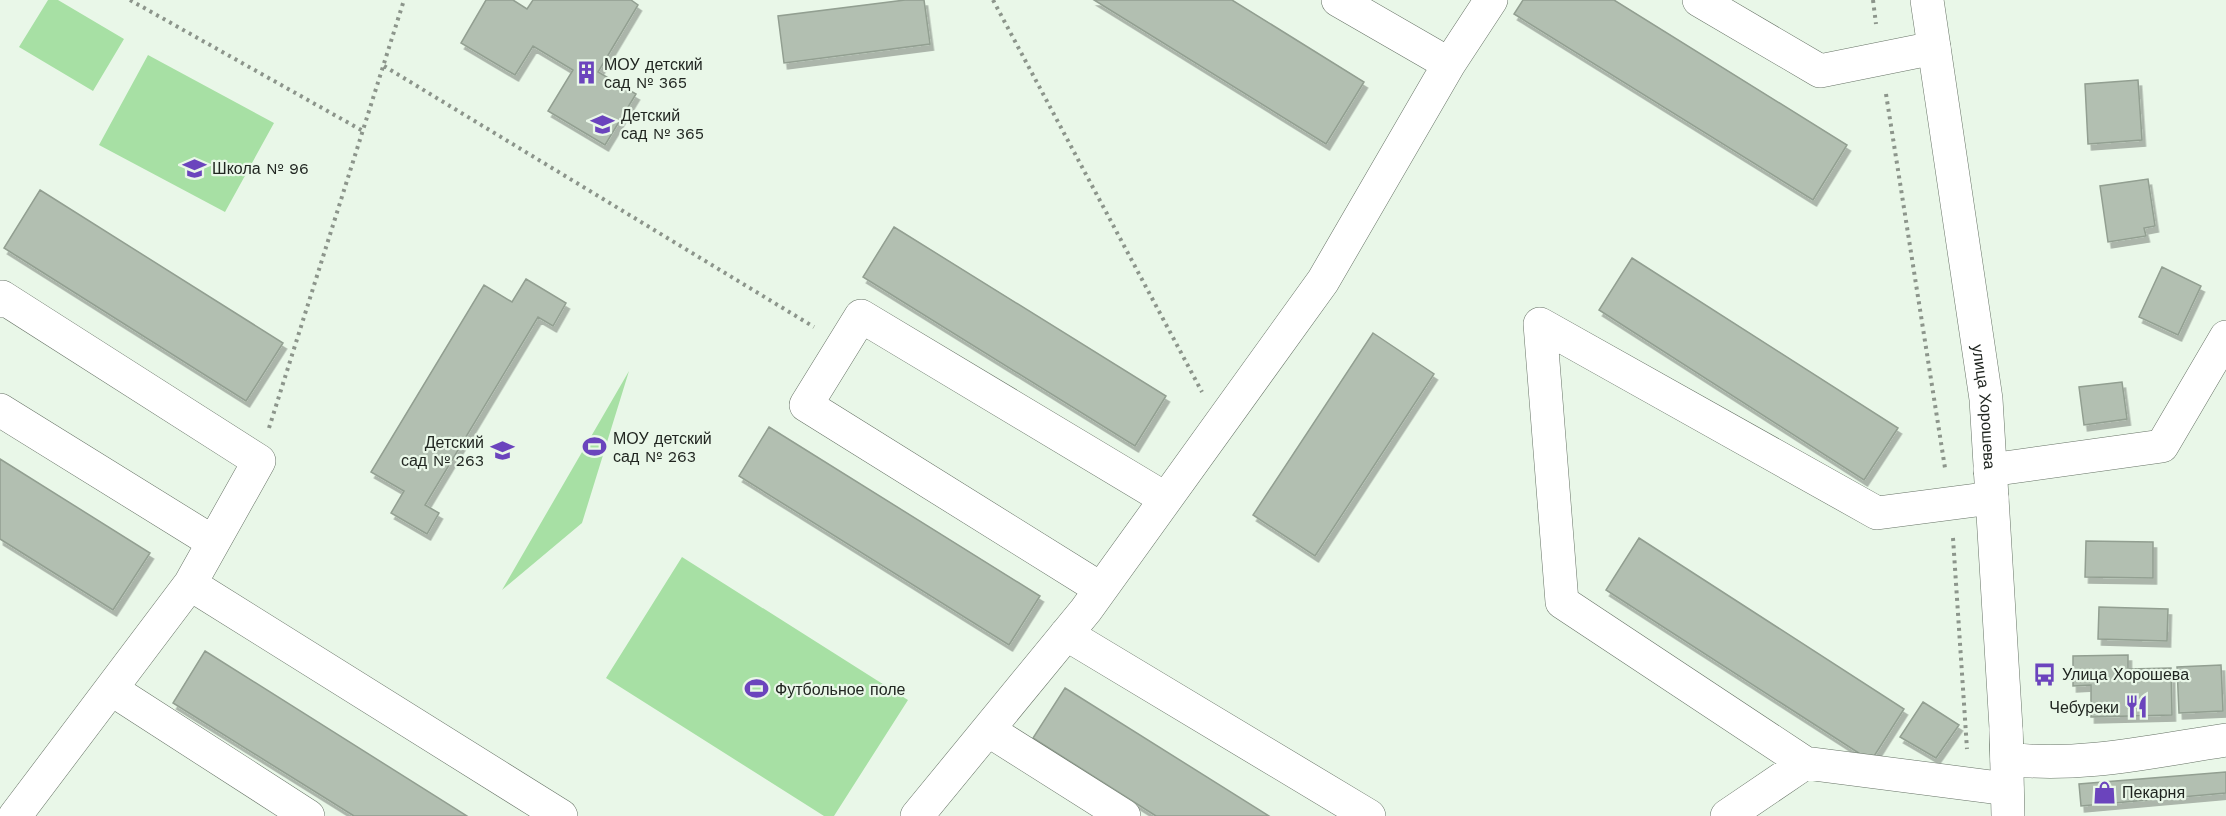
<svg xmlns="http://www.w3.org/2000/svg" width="2226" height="816" viewBox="0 0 2226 816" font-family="'Work Sans',sans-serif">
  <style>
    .green { fill: #a7e0a4 }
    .building { fill: #b2bfb1; stroke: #929f91; stroke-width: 1.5; filter: url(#shadow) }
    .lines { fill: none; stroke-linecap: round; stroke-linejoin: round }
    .minor-casing { stroke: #677366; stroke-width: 34 }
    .major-casing { stroke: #677366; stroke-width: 34 }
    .path { stroke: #8c958b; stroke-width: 4; stroke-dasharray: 3 4.5; stroke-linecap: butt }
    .minor { stroke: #fff; stroke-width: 33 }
    .major { stroke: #fff; stroke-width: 33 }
    .labels { text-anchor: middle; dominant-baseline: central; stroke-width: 4.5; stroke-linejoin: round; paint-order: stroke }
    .poi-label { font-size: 16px; fill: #212621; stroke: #e9f7e8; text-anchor: start }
    .street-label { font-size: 16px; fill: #212621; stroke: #e9f7e8 }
  </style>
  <defs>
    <filter id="shadow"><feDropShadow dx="3.5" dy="6" stdDeviation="0" flood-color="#0004"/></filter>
  </defs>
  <rect width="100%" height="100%" fill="#e9f7e8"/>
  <path class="green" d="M48,0H58L124,39L93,91L19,47Z
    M148,55L274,123L225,212L99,145Z
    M629,371L582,523L502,590Z
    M682,557L908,700L834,816H824L606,678Z"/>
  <path class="building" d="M486,0H513L527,9L533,0H631L638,5L598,72L636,94L605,145L548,111L573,70L533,46L515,75L461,43Z
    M905,0H924L930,44L784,63L778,16Z
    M1094,0H1232L1364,82L1326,144Z
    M1523,0H1614L1847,145L1813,200L1514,14Z
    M2138,80L2142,140L2088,144L2085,84Z
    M2148,179L2155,226L2144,228L2146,236L2108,242L2100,186Z
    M40,190L283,343L246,401L4,248Z
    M894,227L1166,396L1135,446L863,277Z
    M1632,258L1898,428L1864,480L1599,310Z
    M2162,267L2201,286L2178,335L2139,317Z
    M526,279L566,303L553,326L538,317L425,505L439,513L427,534L391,513L404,491L371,472L484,285L512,302Z
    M1373,333L1434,374L1315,556L1253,515Z
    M2122,382L2127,419L2084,425L2079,387Z
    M769,427L1040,596L1009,645L739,476Z
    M0,459L150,553L113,610L0,539Z
    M1639,538L1904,709L1871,761L1606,590Z
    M2086,541L2153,542V578L2085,577Z
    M2099,607L2168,609L2167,641L2098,639Z
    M205,651L467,816H354L173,703Z
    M2128,655V669L2171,668L2172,715L2091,717V685L2073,686V656Z
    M2221,665L2223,711L2179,713L2177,667Z
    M1065,688L1269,816H1156L1033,738Z
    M1923,702L1959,725L1936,758L1900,737Z
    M2226,772V793L2081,806L2079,784Z"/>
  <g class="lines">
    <defs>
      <path id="minor" d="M1699,0L1820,71L1934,48
        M1449,64L1491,0
        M0,301L2,297L259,461L190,584L15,816
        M0,410L213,542
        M1990,470L2162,446L2226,337
        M190,584L561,816
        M1101,589L806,405L861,316L1166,499
        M1066,634L1369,816
        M111,689L308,816
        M988,730L1124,816
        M2006,730L2007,759C2080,768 2153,751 2226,740
        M1805,763L1562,602L1540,324L1877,513L1992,498
        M917,816L1086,610L1323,281L1449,64L1338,0
        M1727,816L1805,763L2007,789"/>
      <g id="major">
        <path id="s1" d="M1927,0L1986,399L2006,728L2008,816"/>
      </g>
    </defs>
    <use href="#minor" class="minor-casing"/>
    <use href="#major" class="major-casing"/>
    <path class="path" d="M130,0L363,131
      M993,0L1202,392
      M1873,0L1876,24
      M384,66L814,327
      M1886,94L1945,468
      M269,428L404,0
      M1953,538L1967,749"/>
    <use href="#minor" class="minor"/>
    <use href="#major" class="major"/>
  </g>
  <defs>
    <symbol id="building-bare" viewBox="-9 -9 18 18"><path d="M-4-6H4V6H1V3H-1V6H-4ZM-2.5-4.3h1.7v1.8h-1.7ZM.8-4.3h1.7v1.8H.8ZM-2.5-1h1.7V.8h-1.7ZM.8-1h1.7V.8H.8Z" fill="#6b44bd" stroke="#e9f7e8" stroke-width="2.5" paint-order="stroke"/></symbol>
    <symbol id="school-bare" viewBox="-9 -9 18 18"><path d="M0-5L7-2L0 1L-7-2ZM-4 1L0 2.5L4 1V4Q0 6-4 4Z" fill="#6b44bd" stroke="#e9f7e8" stroke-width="2.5" paint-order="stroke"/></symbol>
    <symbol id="stadium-bare" viewBox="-9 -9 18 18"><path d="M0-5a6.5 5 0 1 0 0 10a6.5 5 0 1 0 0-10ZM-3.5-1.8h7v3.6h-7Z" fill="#6b44bd" stroke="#e9f7e8" stroke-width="2.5" paint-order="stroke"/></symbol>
    <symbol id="bus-bare" viewBox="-9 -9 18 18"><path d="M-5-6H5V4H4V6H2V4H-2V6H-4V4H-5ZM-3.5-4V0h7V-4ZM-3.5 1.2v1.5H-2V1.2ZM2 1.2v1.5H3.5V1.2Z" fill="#6b44bd" stroke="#e9f7e8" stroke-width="2.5" paint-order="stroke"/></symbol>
    <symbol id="restaurant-bare" viewBox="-9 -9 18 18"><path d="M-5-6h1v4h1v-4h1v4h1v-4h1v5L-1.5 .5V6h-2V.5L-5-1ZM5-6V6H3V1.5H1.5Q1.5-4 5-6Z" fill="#6b44bd" stroke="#e9f7e8" stroke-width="2.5" paint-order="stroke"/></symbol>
    <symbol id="shop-bare" viewBox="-9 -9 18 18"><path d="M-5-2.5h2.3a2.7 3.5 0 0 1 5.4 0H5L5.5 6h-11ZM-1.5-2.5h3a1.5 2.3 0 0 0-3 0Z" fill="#6b44bd" stroke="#e9f7e8" stroke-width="2.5" paint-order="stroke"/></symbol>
  </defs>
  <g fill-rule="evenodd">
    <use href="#building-bare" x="570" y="56" width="33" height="33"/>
    <use href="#school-bare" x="586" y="108" width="33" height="33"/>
    <use href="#school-bare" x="178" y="152" width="33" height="33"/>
    <use href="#stadium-bare" x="578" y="430" width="33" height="33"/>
    <use href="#school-bare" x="486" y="434" width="33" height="33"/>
    <use href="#bus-bare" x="2028" y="658" width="33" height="33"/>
    <use href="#stadium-bare" x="740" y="672" width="33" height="33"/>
    <use href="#restaurant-bare" x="2120" y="690" width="33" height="33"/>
    <use href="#shop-bare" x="2088" y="776" width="33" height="33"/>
  </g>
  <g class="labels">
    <g class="poi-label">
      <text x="604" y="64">МОУ детский<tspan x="604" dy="18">сад № 365</tspan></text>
      <text x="621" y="115">Детский<tspan x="621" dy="18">сад № 365</tspan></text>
      <text x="212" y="168">Школа № 96</text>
      <text x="613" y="438">МОУ детский<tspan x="613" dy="18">сад № 263</tspan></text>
      <text x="484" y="442" text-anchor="end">Детский<tspan x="484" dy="18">сад № 263</tspan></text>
      <text x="2062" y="674">Улица Хорошева</text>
      <text x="775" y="689">Футбольное поле</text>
      <text x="2119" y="707" text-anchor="end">Чебуреки</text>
      <text x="2122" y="792">Пекарня</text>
    </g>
    <g class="street-label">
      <text stroke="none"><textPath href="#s1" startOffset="411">улица Хорошева</textPath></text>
    </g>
  </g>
</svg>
